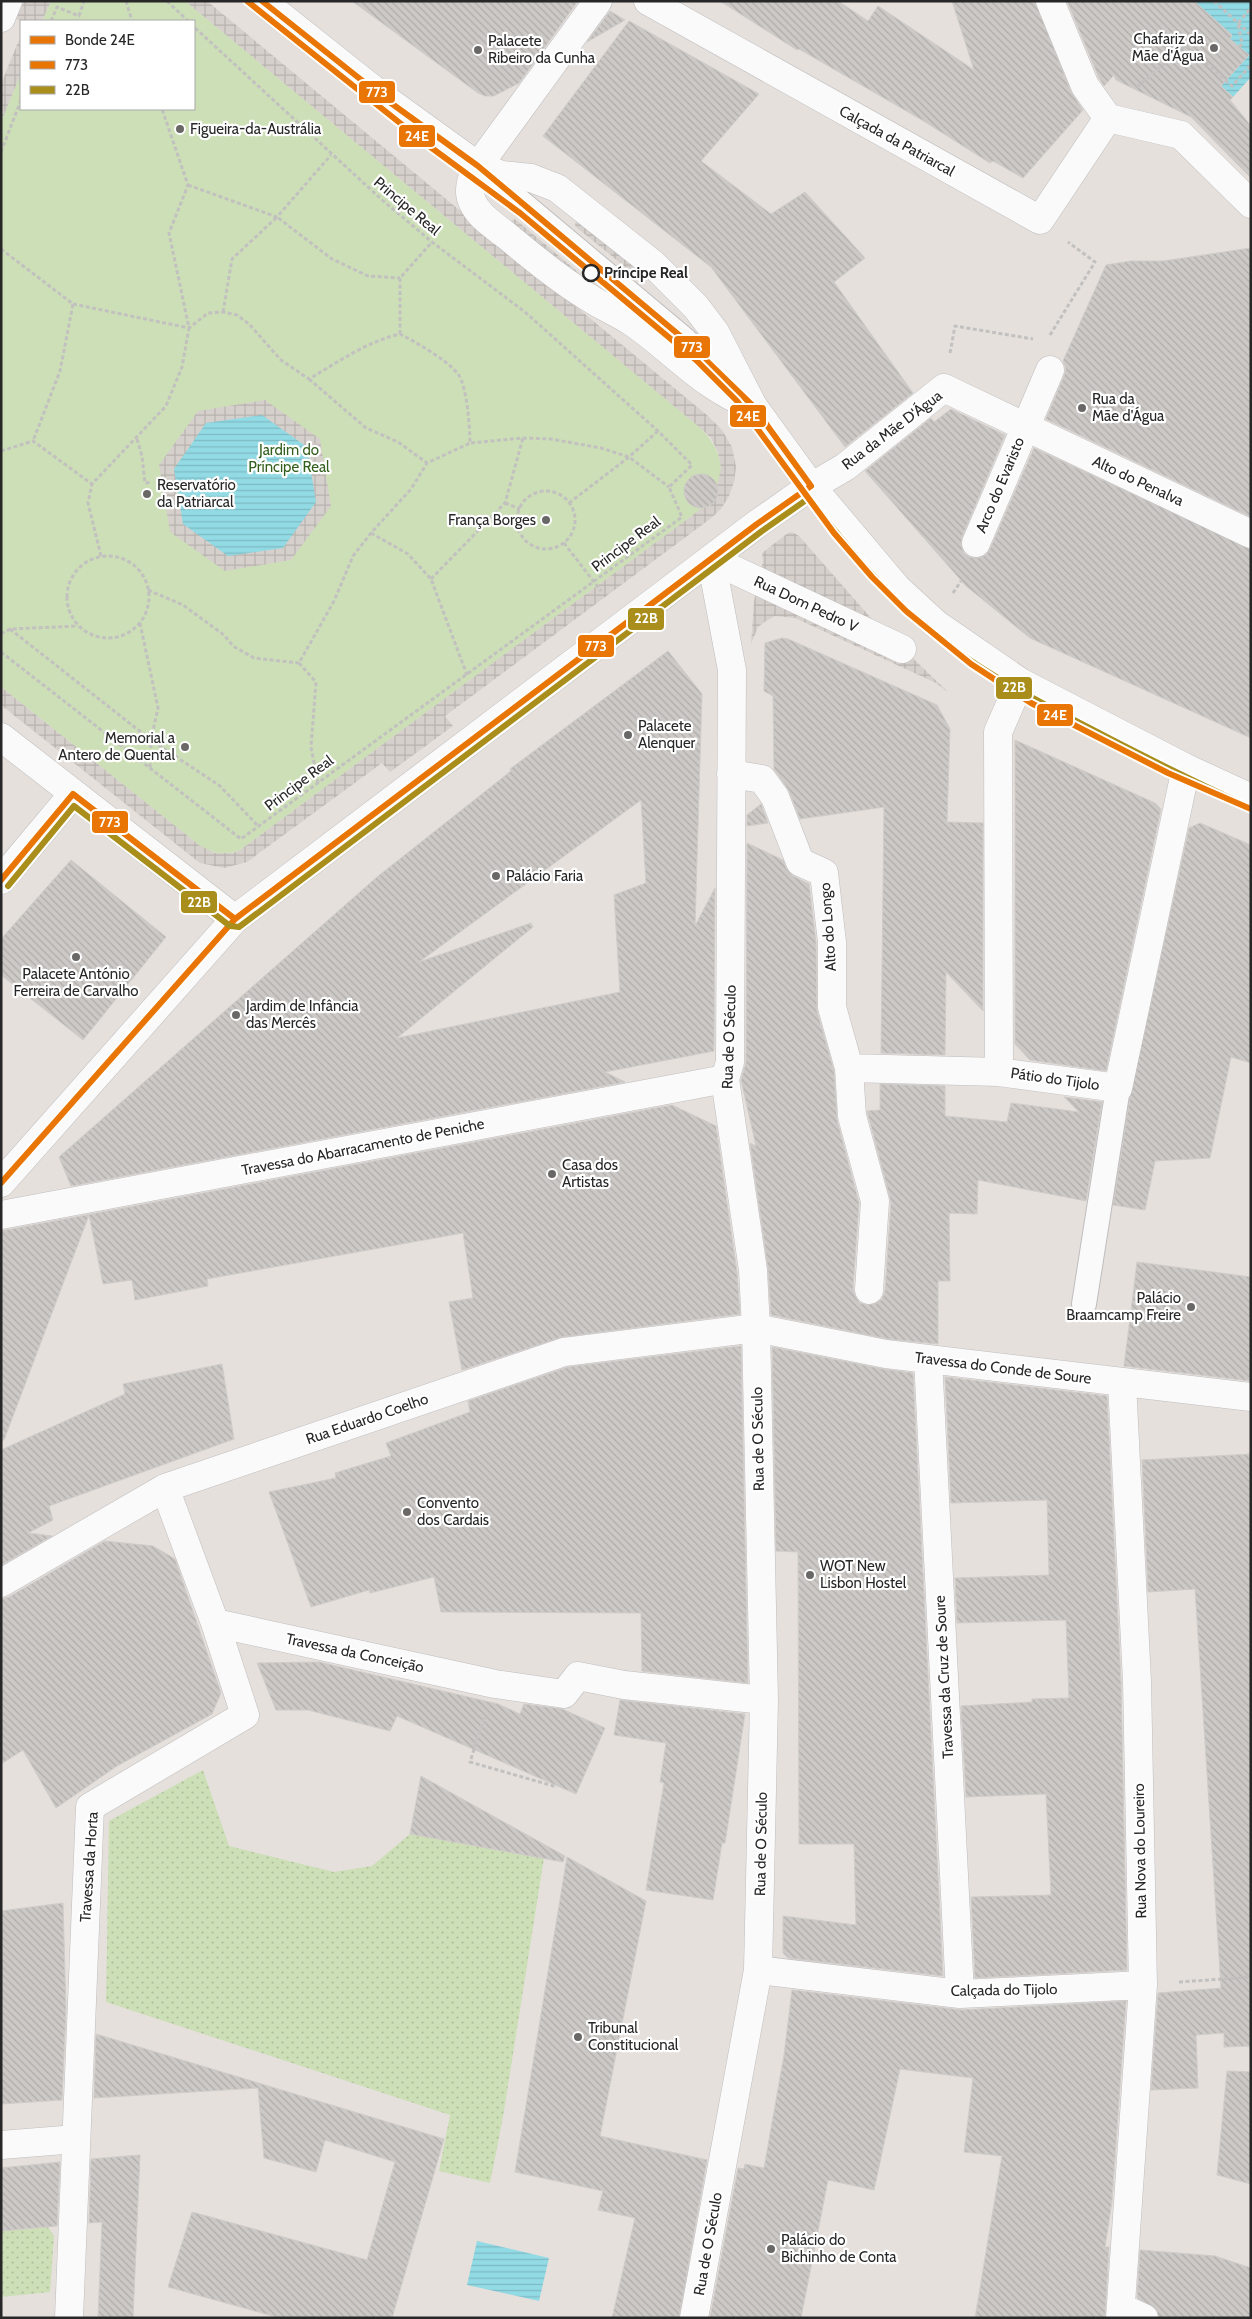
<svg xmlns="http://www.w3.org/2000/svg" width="1252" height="2319" viewBox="0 0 1252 2319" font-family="Cabin,sans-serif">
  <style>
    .grass { fill: #ccdfb6 }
    .garden { fill: url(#garden-dots) }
    .plaza { fill: url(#plaza-grid) }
    .water { fill: url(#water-rules) }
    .building { fill: url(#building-back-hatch); stroke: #d0ccc9; fill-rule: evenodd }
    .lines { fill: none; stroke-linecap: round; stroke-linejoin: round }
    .lane-casing { stroke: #bfbdbe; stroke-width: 26 }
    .street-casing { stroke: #bfbdbe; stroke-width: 29 }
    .secondary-casing { stroke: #bfbdbe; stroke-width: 29 }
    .path { stroke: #c2c1c0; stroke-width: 3; stroke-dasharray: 4 2.5; stroke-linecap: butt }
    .lane { stroke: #fbfafa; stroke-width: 24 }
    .street { stroke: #fbfafa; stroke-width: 28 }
    .secondary { stroke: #fbfafa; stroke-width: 28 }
    .bus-1-casing { stroke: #fff; stroke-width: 10 }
    .bus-2-casing { stroke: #fff; stroke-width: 10 }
    .bus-1 { stroke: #e97504; stroke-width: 6 }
    .bus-2 { stroke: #a98e1c; stroke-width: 6 }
    .tram-1-casing { stroke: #fff; stroke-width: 10 }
    .tram-1 { stroke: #e97604; stroke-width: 6 }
    .poi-dot { fill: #6a6866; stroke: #fff; stroke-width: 2 }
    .stop-dot { fill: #fff; stroke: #272727; stroke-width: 2.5 }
    .labels { text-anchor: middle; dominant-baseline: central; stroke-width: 4.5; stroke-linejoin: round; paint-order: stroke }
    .poi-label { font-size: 15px; fill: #272727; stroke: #fff; text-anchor: start }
    .street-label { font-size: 15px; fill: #272727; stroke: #fff }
    .stop-label { font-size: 15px; font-weight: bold; fill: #272727; stroke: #fff; text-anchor: start }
    .park-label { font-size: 15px; fill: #325f1c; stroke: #fff }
    .line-badge { stroke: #fff; stroke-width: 2 }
    .badge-label { font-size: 14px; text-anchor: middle; font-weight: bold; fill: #fff }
  </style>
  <defs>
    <pattern id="garden-dots" width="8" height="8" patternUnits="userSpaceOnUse" patternTransform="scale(1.25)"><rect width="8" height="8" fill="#ccdfb6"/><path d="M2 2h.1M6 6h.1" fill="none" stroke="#afbf9c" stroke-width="1.8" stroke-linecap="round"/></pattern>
    <pattern id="plaza-grid" width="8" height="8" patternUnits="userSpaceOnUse" patternTransform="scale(1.25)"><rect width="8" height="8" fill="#d6d0cc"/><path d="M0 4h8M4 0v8" fill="none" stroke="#b8b3af"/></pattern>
    <pattern id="water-rules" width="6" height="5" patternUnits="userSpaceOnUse" patternTransform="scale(1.25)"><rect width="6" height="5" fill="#92dae4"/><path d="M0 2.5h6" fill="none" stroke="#7ebbc4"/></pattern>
    <pattern id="building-back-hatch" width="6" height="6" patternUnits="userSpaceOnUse" patternTransform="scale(1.25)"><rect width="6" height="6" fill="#ccc9c6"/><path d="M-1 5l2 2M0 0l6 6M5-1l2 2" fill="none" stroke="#afadaa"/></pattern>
  </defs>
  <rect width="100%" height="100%" fill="#e5e0dc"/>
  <path class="grass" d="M51,1H185L698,426C726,452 730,482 701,509L240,850C225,856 213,854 199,845L1,687V122L21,73V109H194V21H42Z"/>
  <path class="garden" d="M203,1770L229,1846L334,1872L372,1866L410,1834L544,1858L503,2117L490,2183L439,2171L450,2115L106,2002L109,1821Z
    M48,2227L54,2236L50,2292L1,2297V2231Z"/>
  <path class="plaza" d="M24,1H51L42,21H22L16,19Z
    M185,1H207L708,416L722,430L732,447L736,467L734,482L729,496L721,509L710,519L445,716L453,726L390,772L382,763L247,862L224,868L200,863L191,856L1,705V687L199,845L215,853H233L240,850L701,509L710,501L716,490L721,468L718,452L711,438L698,426Z
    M21,35V73L1,122V84Z
    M515,219L578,272V277L509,222Z
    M578,220L645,273V278L640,279L576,227L575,224Z
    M265,400L320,439L331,506L291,560L225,571L170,532L159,465L198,411Z
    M792,532L799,536L870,617L949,693L936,683L795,618L775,616L766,621L758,627L751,644L754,601L763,561L762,553L788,533Z"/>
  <path class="water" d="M1151,1H1251V77L1233,97L1221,87Z
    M262,415L307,447L316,502L283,548L228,556L183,524L174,469L206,423Z
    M477,2241L549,2258L539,2301L467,2285Z"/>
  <path class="building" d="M352,1H578L519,83L494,96H485L478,93Z
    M720,1H838L868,21L878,6L974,70L952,1H1035L1071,92L1083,110L1023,178L993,161L990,163L922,120L799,49L797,50Z
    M1067,1H1194L1232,35L1230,39L1249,55L1221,86L1233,97L1230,100L1251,126V178L1191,117L1116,80L1114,75L1104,86L1099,78Z
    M610,11L625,20L587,42Z
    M629,21L759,94L701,161L771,214L805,192L865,258L834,282L913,393L845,447L711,267L543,136Z
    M1251,248V517L1046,419L1064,376L1066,369L1063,361L1106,265L1131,261H1163Z
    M951,409L1005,435L962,537L961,545L964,553L969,557L978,558L986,555L990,549L1034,448L1251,549V738L1030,638L966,586L865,471L931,418L934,422Z
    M684 491a17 17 0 1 1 34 0a17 17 0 1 1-34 0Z
    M782,638L788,639L937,705L950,729L947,822L983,823V1011L946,972L945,1055L881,1053L884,807L800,819L789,791L774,769L773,696L764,691L765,643Z
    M668,651L702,694L695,926L715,888L714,1051L605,1072L625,1082L71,1186L59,1157L377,877L511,771L510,769ZM641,800L646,883L614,895L620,992L397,1038L533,927L531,923L419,962Z
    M1015,740L1155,803L1161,809L1106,1071L1030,1060L1015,1044Z
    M761,804L768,823L747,826V815Z
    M1200,823L1251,845V1063L1231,1057L1210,1158L1155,1161L1145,1210L1113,1205L1130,1097L1189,828Z
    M747,843L783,860L786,868L793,876L809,884L816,943L817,1011L834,1071L837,1120L859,1203L853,1289L855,1296L860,1303L867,1305L875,1304L882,1299L885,1291L891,1202L867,1111L880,1110V1084L945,1086V1116L1007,1122L1011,1103L1079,1112L1064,1097L1102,1102L1086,1201L978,1180L977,1214L949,1213L950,1281H938V1344L888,1339L771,1315L768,1268L750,1143L756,1146L741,1080L746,1062Z
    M71,860L166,937L83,1040L1,975V939Z
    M672,1105L716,1126L737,1272L740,1314L562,1337L462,1370L449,1302L473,1298L463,1233L207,1279L208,1286L135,1300L132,1280L103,1284L89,1215L4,1440H1V1231Z
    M1137,1262L1251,1277V1381L1124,1366Z
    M741,1346L748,1683L642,1671L641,1613L441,1612L434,1577L370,1593L369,1590L311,1607L269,1492L336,1478L335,1473L391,1456L386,1443L470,1412L468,1401L568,1367Z
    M772,1347L883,1369L913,1373L943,1976L788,1958L783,1953V1916L856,1925L854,1844H799L798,1552L776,1551Z
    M222,1364L234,1439L49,1506L53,1520L28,1533L52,1536L1,1565V1450L125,1394L123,1384Z
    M945,1377L1107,1396L1121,1682L1127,1970L975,1978L971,1897L1051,1895L1046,1794L966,1797L961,1706L1032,1702V1699L1069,1698L1066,1620L957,1623L955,1578L1049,1575L1047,1500L951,1503Z
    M1251,1454V2046L1224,2047V2033L1196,2035L1198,2088L1151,2090L1158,1993L1221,1988L1195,1589L1148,1592L1142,1460Z
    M105,1541L153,1546L175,1559L221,1693L212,1714L117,1766L56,1808L23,1750L1,1764V1599L9,1597Z
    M319,1662L498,1704L520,1714L524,1704L562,1709L605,1728L576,1794L397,1716L390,1731L308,1710H276L257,1663Z
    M620,1700L745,1714L725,1843H722L713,1900L646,1890L664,1783L660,1782L666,1743L614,1735Z
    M421,1776L565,1856L563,1862L410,1834Z
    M567,1857L646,1901L600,2136L707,2160L679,2318H612L635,2218L598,2210L603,2191L515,2172Z
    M63,1903L66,2011L62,2100L1,2104V1911Z
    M792,1990L961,2010L1126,2001L1112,2201L1105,2247H1109L1105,2318H975L1002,2156L964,2152L973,2078L900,2069L874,2190L828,2180L801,2318H710L738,2168L744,2169L745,2164L764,2168L784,2055Z
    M96,2034L444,2139L392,2318H280L168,2287L192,2212L367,2260L395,2162L325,2140L316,2172L264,2158L258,2088L94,2098Z
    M1227,2071L1251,2072V2184L1217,2175Z
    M140,2155L133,2318H98L102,2222L89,2223L91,2159Z
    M60,2162L57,2226L1,2231V2168Z
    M1140,2250L1215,2256L1251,2268V2318H1159L1156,2309L1137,2298Z"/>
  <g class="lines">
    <defs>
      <path id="lane" d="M481,169L685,340L739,393
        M1084,1304L1118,1088"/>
      <path id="street" d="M648,1L1040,220L1108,118
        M1050,1L1085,86L1108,118
        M1,18L8,1
        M1108,118L1181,135L1251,204
        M478,166L598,1
        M976,543L1050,370
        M711,559L902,649
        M1020,682L998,732L999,1072L1118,1088L1186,768
        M1,737L235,919
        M731,774L762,779L775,797L800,862L824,873L832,942V1007L849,1068L852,1116L875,1201L869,1290
        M1,880L73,794
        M849,1068L999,1072
        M1,1183L235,919L757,524L804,491L845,467L944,388L1251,534
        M1,1215L725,1079
        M928,1359L960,1994
        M1,1583L165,1488L564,1352L756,1328L886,1354L1251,1397
        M215,1623L495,1684L564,1694L578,1676L624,1685L764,1700
        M758,1970L960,1994L1143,1985
        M1,2145L76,2139
        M1122,2308L1144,2318
        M69,2318L90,1807L245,1715L215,1623L165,1488
        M694,2318L758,1970L764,1700L756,1328L753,1270L725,1079L730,1062L732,670L711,559
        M1120,2318L1143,1985L1137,1681L1122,1383"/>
      <path id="secondary" d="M262,1L384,98L478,166L502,175L531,178L557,188L653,264L696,307L715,332L753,406L811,486L897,588L936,624L1020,682L1186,768L1251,798
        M478,166C471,178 466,192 474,205C481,218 496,227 507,236C536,260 564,283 596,302C608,309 620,314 632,322C673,350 705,389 753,406"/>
    </defs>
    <use href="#lane" class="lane-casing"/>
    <use href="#street" class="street-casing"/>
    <use href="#secondary" class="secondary-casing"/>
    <path class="path" d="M126,1L132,21
      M167,1L188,21
      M1214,1L1251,35
      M51,21L57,7L79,16L84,1
      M1239,47L1242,44L1238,23L1251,8
      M1137,87L1186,45L1232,86L1251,65
      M1,152L21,100
      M188,185L277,217L331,155
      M1,249L73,304L60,371L33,441
      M73,304L189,328L208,313L223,312L237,315L249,324L281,360L309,379C338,362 366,342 400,334C417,343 446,359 458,374C467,385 470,429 470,443L523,438L551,439L601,448L629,457L669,487
      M223,312L232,259L277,217L332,259L368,276L400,278
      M400,334V278L432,242
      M1050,335L1095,262L1068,242
      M950,353L955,326L1033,339
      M309,379L366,428L398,442L427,463L470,443
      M137,439L142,456L145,483L152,482
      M1,451L33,441L92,484
      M517 520a29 29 0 1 1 58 0a29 29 0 1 1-58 0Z
      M505,503L520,509
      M569,503L629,457L658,431
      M371,533L408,554L431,579L467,675
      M564,543L601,591
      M101,556L88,503L92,484L166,406L182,367L189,328L169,233L188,185L162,109
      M67 597a41 41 0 1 1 82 0a41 41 0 1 1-82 0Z
      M431,579L505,503L523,438
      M148,590L183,605L224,635L233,646L254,658L299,663
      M953,593L961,581
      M140,623L158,708L151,740L150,769
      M10,629L151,740L220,786L259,827
      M1,634L10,629L78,626
      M1,652L241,839L682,517L669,487L692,465L658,431L525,312L432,242L381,199L194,27
      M318,783L311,747L316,682L299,663L334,601L353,556L371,533L411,489L427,463
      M484,1718L470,1762L557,1787
      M1179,1982L1251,1977"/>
    <use href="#lane" class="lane"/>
    <use href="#street" class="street"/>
    <use href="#secondary" class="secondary"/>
    <defs>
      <path id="bus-1" d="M262,1L384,98L478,166L685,340L753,406L811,486
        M1,880L73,794L235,919
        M1,1183L235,919L757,524L811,486"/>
      <path id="bus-2" d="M8,886L74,806L230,926L239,927L762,531L809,498C846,545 883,591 929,630C973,666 1024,694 1074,720C1131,750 1189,779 1247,806"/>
    </defs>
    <use href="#bus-1" class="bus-1-casing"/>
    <use href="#bus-2" class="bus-2-casing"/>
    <use href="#bus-1" class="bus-1"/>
    <use href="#bus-2" class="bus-2"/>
    <defs>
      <path id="tram-1" d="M247,1L425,143L520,213L696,360L737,401L834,533L872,577L906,611L971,664L1031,703L1168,773L1251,809"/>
    </defs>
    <use href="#tram-1" class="tram-1-casing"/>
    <use href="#tram-1" class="tram-1"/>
  </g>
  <g class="poi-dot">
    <circle cx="1214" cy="48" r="5"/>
    <circle cx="478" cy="50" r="5"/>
    <circle cx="180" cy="129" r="5"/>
    <circle cx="1082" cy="408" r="5"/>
    <circle cx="147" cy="494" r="5"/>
    <circle cx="546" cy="520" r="5"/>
    <circle cx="628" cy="735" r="5"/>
    <circle cx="185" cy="747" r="5"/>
    <circle cx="496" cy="876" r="5"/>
    <circle cx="76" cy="957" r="5"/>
    <circle cx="236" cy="1015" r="5"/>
    <circle cx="552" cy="1174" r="5"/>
    <circle cx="1191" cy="1307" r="5"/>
    <circle cx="407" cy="1512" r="5"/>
    <circle cx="810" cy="1575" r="5"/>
    <circle cx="578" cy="2037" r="5"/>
    <circle cx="771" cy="2249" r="5"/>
  </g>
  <circle class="stop-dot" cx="591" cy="273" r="8"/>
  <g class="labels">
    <g class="poi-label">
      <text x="1204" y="39" text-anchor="end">Chafariz da<tspan x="1204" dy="17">Mãe d'Água</tspan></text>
      <text x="488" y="41">Palacete<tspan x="488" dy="17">Ribeiro da Cunha</tspan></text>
      <text x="190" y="129">Figueira-da-Austrália</text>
      <text x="1092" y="399">Rua da<tspan x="1092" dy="17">Mãe d'Água</tspan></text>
      <text x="157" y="485">Reservatório<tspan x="157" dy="17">da Patriarcal</tspan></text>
      <text x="536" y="520" text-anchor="end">França Borges</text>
      <text x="638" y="726">Palacete<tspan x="638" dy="17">Alenquer</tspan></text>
      <text x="175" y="738" text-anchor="end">Memorial a<tspan x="175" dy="17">Antero de Quental</tspan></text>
      <text x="506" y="876">Palácio Faria</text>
      <text x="76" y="974" text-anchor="middle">Palacete António<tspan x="76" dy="17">Ferreira de Carvalho</tspan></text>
      <text x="246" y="1006">Jardim de Infância<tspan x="246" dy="17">das Mercês</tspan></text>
      <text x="562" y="1165">Casa dos<tspan x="562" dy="17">Artistas</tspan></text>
      <text x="1181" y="1298" text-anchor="end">Palácio<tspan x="1181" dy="17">Braamcamp Freire</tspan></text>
      <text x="417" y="1503">Convento<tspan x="417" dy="17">dos Cardais</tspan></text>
      <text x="820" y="1566">WOT New<tspan x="820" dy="17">Lisbon Hostel</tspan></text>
      <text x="588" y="2028">Tribunal<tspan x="588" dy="17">Constitucional</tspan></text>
      <text x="781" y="2240">Palácio do<tspan x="781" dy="17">Bichinho de Conta</tspan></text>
    </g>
    <g class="street-label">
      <text transform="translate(897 141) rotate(29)">Calçada da Patriarcal</text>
      <text transform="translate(407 206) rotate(40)">Principe Real</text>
      <text transform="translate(892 430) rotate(-37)">Rua da Mãe D'Água</text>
      <text transform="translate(1138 481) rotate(25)">Alto do Penalva</text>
      <text transform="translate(1000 485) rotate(-67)">Arco do Evaristo</text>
      <text transform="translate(626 544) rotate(-37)">Principe Real</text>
      <text transform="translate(806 604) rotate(25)">Rua Dom Pedro V</text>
      <text transform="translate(299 783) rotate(-37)">Principe Real</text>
      <text transform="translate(828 927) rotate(-94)">Alto do Longo</text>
      <text transform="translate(729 1037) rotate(-88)">Rua de O Século</text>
      <text transform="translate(1055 1079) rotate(8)">Pátio do Tijolo</text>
      <text transform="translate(363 1147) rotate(-11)">Travessa do Abarracamento de Peniche</text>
      <text transform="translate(1003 1368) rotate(7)">Travessa do Conde de Soure</text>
      <text transform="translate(367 1419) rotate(-19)">Rua Eduardo Coelho</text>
      <text transform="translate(758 1439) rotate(-91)">Rua de O Século</text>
      <text transform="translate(355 1653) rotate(12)">Travessa da Conceição</text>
      <text transform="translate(944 1677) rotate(-93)">Travessa da Cruz de Soure</text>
      <text transform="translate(761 1844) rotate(-89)">Rua de O Século</text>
      <text transform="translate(1140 1851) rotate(-91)">Rua Nova do Loureiro</text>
      <text transform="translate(89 1867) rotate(-86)">Travessa da Horta</text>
      <text transform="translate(1004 1990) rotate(-1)">Calçada do Tijolo</text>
      <text transform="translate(708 2244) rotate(-80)">Rua de O Século</text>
    </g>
    <g class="stop-label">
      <text x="604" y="273">Príncipe Real</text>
    </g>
    <g class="park-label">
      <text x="289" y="450">Jardim do<tspan x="289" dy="17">Príncipe Real</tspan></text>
    </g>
  </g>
  <g class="line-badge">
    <rect x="358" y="80" width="38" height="24" rx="5" fill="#e97504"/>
    <rect x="398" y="124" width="38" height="24" rx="5" fill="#e97604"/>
    <rect x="673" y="335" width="38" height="24" rx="5" fill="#e97504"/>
    <rect x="729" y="404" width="38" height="24" rx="5" fill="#e97604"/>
    <rect x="627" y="607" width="38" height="24" rx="5" fill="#a98e1c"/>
    <rect x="577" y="634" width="38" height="24" rx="5" fill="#e97504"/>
    <rect x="995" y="676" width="38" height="24" rx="5" fill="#a98e1c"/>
    <rect x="1036" y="703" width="38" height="24" rx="5" fill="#e97604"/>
    <rect x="91" y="810" width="38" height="24" rx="5" fill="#e97504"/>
    <rect x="180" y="890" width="38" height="24" rx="5" fill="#a98e1c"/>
  </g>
  <g class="badge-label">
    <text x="377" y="97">773</text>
    <text x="417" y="141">24E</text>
    <text x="692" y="352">773</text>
    <text x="748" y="421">24E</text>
    <text x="646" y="623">22B</text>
    <text x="596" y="651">773</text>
    <text x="1014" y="692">22B</text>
    <text x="1055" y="720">24E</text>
    <text x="110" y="827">773</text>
    <text x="199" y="907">22B</text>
  </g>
  <rect width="1252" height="2319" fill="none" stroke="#272727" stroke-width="5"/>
  <rect x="20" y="20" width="175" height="90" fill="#ffffff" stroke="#a9a9a9"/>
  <rect x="30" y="36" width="25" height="8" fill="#e97604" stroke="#a9a9a9"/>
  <text x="65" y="45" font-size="15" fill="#272727">Bonde 24E</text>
  <rect x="30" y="61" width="25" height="8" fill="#e97504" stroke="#a9a9a9"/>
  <text x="65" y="70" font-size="15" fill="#272727">773</text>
  <rect x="30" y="86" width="25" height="8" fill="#a98e1c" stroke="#a9a9a9"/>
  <text x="65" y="95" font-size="15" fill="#272727">22B</text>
</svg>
